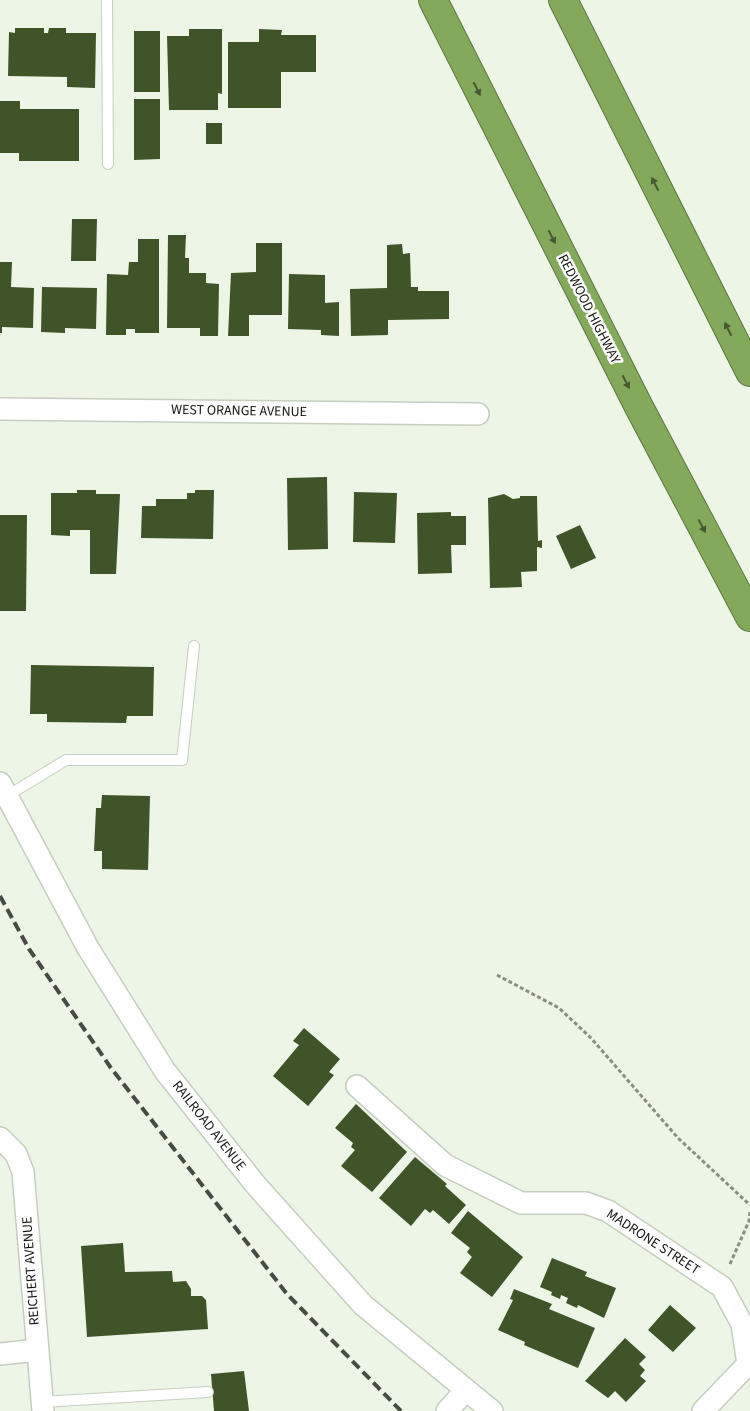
<svg xmlns="http://www.w3.org/2000/svg" width="750" height="1411" viewBox="0 0 750 1411" font-family="'Source Sans 3',sans-serif">
  <style>
    .building { fill: #3f5429 }
    .lines { fill: none; stroke-linecap: round; stroke-linejoin: round }
    .service-casing { stroke: #c6cebf; stroke-width: 12 }
    .minor-casing { stroke: #c6cebf; stroke-width: 24 }
    .motorway-casing { stroke: #5c7641; stroke-width: 30 }
    .path { stroke: #888e83; stroke-width: 3; stroke-dasharray: 4 2.5; stroke-linecap: butt }
    .service { stroke: #fff; stroke-width: 10 }
    .minor { stroke: #fff; stroke-width: 21 }
    .motorway { stroke: #83a95b; stroke-width: 28 }
    .rail { stroke: #474b43; stroke-width: 4; stroke-dasharray: 10 5; stroke-linecap: butt }
    .oneway { fill: #465932 }
    .labels { text-anchor: middle; dominant-baseline: central; stroke-width: 5; stroke-linejoin: round; paint-order: stroke }
    .street-label { font-size: 14px; fill: #141711; stroke: #fff }
  </style>
  <rect width="100%" height="100%" fill="#edf5e6"/>
  <path class="building" d="M15,28H44V33H48L49,28H66V33H96L95,88L67,87V77L8,76L9,32L15,33Z
    M189,29H222V94L218,93V110H169L167,36H189Z
    M259,29L282,30L281,35H316V72H281V108H228V42H259Z
    M134,31H160V92H134Z
    M134,99H160V159L134,160Z
    M0,101H20V109H79V161H19V153H0Z
    M206,123H222V144H206Z
    M72,219H97L96,261H71Z
    M168,235H186L185,258H189V273H206V283L219,284L218,336H200V328H167Z
    M138,239H159V333H135V329H126V335H106L107,274L128,275L129,262H138Z
    M256,243H282V315H249V336H228L231,273L256,272Z
    M402,244L403,254L410,253L411,287H418V291H449V319L388,320V335L351,336L350,289L387,288V245Z
    M0,262H12L11,287L34,288L33,328L2,327V333H0Z
    M289,274L325,275V303L339,302V336L321,335V330L288,329Z
    M42,287L97,288L96,329L65,328V333L41,332Z
    M327,477L328,549L288,550L287,478Z
    M77,490H96V494H120L116,574H90V530H70V536L51,535V493H77Z
    M195,490H214L213,539L141,538L142,506H156V499H187V493H195Z
    M354,492L397,493L395,543L353,542Z
    M504,494L513,499L520,498V496H537L538,541L542,540V548L537,547V571L521,572L522,587L490,588L488,498Z
    M451,512V516H466V545H451L452,573L418,574L417,513Z
    M0,515H27L26,611H0Z
    M580,525L596,558L571,569L556,536Z
    M31,665L154,667L153,716H127L126,723L47,722V714H30Z
    M102,795L150,796L148,870L102,869V851H94L96,808H101Z
    M304,1028L340,1059L329,1072L334,1075L308,1106L273,1076L299,1045L293,1041Z
    M356,1104L407,1152L372,1192L341,1166L355,1150L351,1147L353,1143L335,1128Z
    M415,1157L447,1184L445,1186L466,1205L449,1224L433,1210L430,1213L425,1209L411,1226L379,1198Z
    M468,1211L523,1257L492,1297L460,1273L472,1257L467,1252L470,1248L451,1233Z
    M123,1243L125,1272L172,1271L173,1282L186,1281L191,1289V1296H202L206,1300L208,1329L87,1337L81,1246Z
    M552,1258L587,1272L585,1276L616,1288L604,1318L578,1305L577,1308L566,1303L568,1298L561,1295L560,1299L551,1295L552,1292L540,1287Z
    M514,1289L552,1304L549,1309L595,1328L578,1368L524,1345L525,1342L498,1330L513,1300L510,1299Z
    M670,1305L696,1328L673,1352L648,1330Z
    M625,1338L646,1357L639,1364L645,1370L640,1376L646,1381L626,1402L615,1391L608,1398L585,1381Z
    M244,1371L249,1411H214L211,1374Z"/>
  <g class="lines">
    <defs>
      <path id="service" d="M107,0L108,164
        M7,796L66,760H182L194,646
        M42,1402L208,1392"/>
      <path id="minor" d="M0,409L478,414
        M0,783L88,948L165,1071L255,1184L363,1305L492,1411
        M357,1086L445,1165L521,1203H586L608,1211L722,1287L742,1324L748,1364
        M0,1138L16,1154L23,1172L43,1411
        M0,1354L37,1350
        M447,1411L466,1390
        M703,1411L748,1364"/>
      <path id="motorway" d="M433,0L639,407L750,617
        M563,0L750,372"/>
    </defs>
    <use href="#service" class="service-casing"/>
    <use href="#minor" class="minor-casing"/>
    <use href="#motorway" class="motorway-casing"/>
    <path class="path" d="M497,975L559,1008L591,1038L678,1138L750,1205
      M730,1264L749,1221L750,1211"/>
    <use href="#service" class="service"/>
    <use href="#minor" class="minor"/>
    <use href="#motorway" class="motorway"/>
    <path class="rail" d="M0,896L29,949L111,1068L287,1294L401,1411"/>
  </g>
  <defs><path id="oneway-solid" d="M-6-.8H1V-3.2L6.5 0L1 3.2V.8H-6Z" transform="scale(1.25)"/></defs>
  <g class="oneway">
    <use href="#oneway-solid" transform="translate(477 89) rotate(63)"/>
    <use href="#oneway-solid" transform="translate(655 184) rotate(-117)"/>
    <use href="#oneway-solid" transform="translate(552 237) rotate(63)"/>
    <use href="#oneway-solid" transform="translate(728 329) rotate(-117)"/>
    <use href="#oneway-solid" transform="translate(626 382) rotate(63)"/>
    <use href="#oneway-solid" transform="translate(702 526) rotate(62)"/>
  </g>
  <g class="labels">
    <g class="street-label">
      <text transform="translate(589 309) rotate(63)">REDWOOD HIGHWAY</text>
      <text transform="translate(239 411) rotate(1)">WEST ORANGE AVENUE</text>
      <text transform="translate(209 1126) rotate(52)">RAILROAD AVENUE</text>
      <text transform="translate(653 1242) rotate(33)">MADRONE STREET</text>
      <text transform="translate(31 1271) rotate(-94)">REICHERT AVENUE</text>
    </g>
  </g>
</svg>
